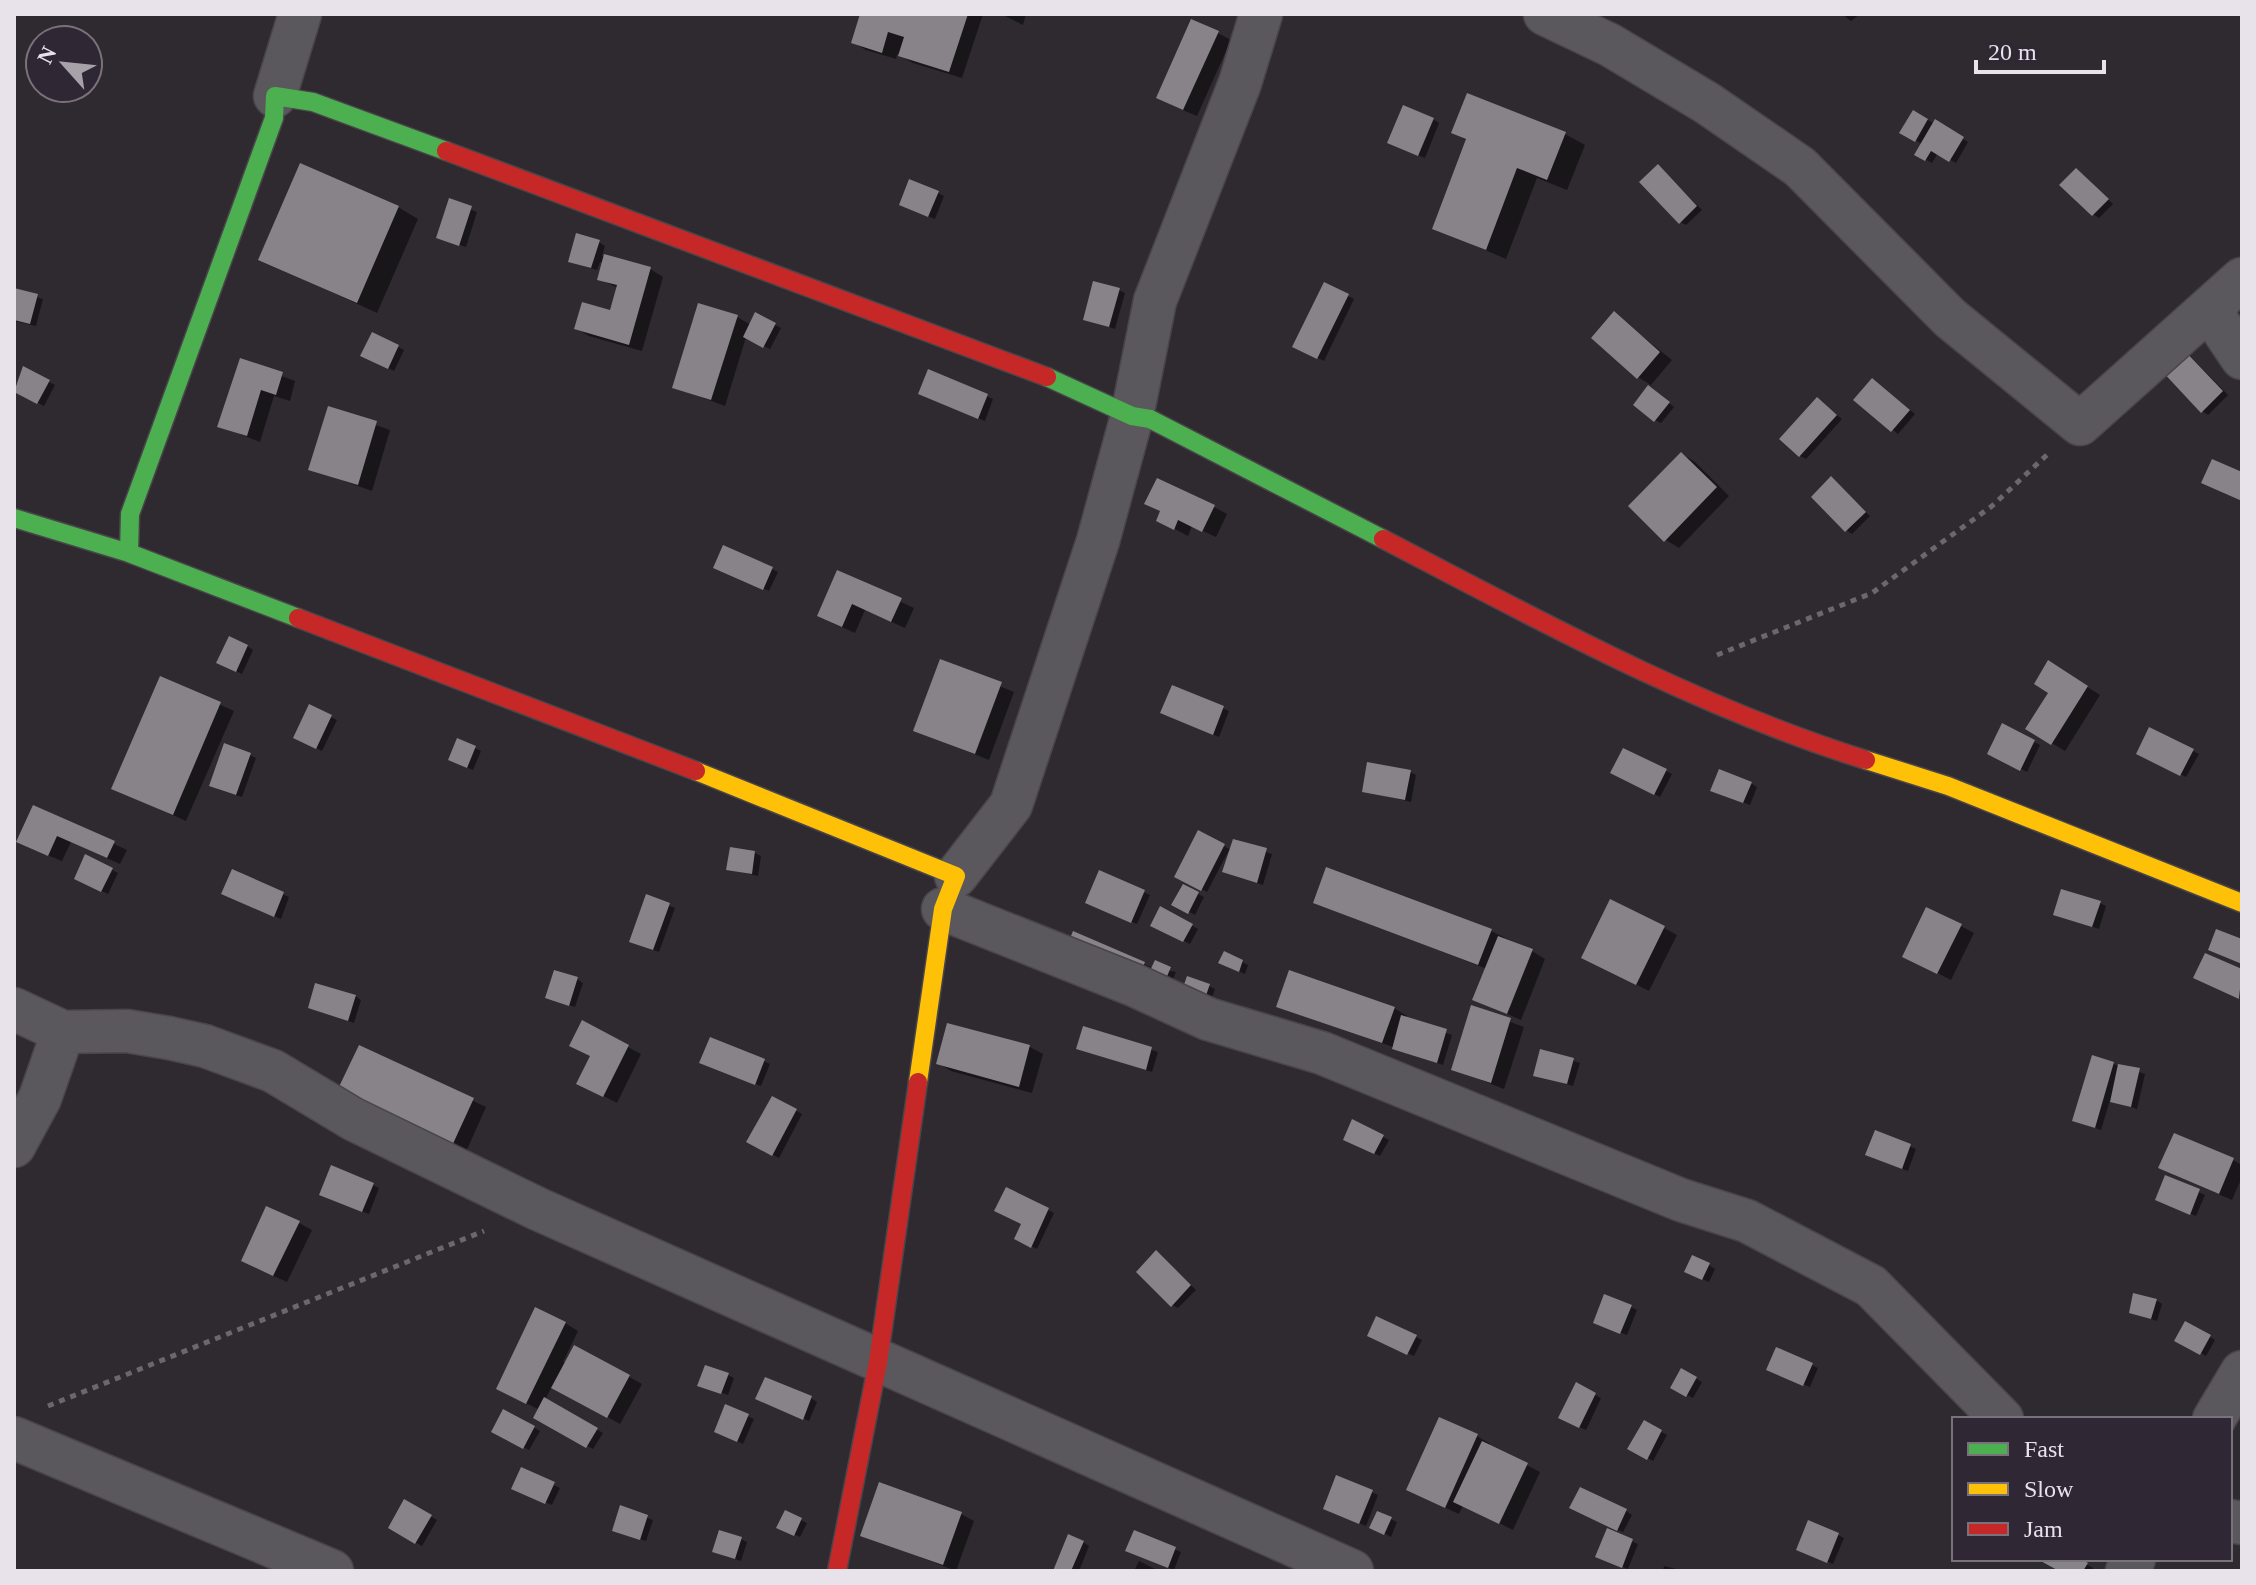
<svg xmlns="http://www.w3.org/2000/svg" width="2256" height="1585" viewBox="0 0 2256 1585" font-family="Georgia,serif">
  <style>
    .shadow { fill: #0007 }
    .building { fill: #878389 }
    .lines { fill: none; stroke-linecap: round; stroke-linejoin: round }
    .street-casing { stroke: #49454a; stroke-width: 45 }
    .fast-casing { stroke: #49454a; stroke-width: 21 }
    .slow-casing { stroke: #49454a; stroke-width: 21 }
    .jam-casing { stroke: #49454a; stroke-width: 21 }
    .path { stroke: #6b686c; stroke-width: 5; stroke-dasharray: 6 6; stroke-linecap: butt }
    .street { stroke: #5b585d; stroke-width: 42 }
    .fast { stroke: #4caf50; stroke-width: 18 }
    .slow { stroke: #ffc107; stroke-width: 18 }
    .jam { stroke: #c62828; stroke-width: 18 }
  </style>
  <rect width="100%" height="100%" fill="#2e2a30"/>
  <path class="shadow" d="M862,14H983L962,78L913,63L897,54L896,59L866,50L853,42Z
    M1001,14H1026L1023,25Z
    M1842,14H1860L1851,21Z
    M1218,33L1231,40L1197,116L1171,105Z
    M1913,112L1968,142L1956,163L1938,153L1932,163L1916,154L1922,144L1902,132Z
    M1433,119L1439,123L1425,158L1396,146Z
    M1454,133L1565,134L1585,145L1567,190L1537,178L1506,259L1434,228L1468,141Z
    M1658,166L1702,210L1686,225L1680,222Z
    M2082,174L2113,204L2099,218L2093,214Z
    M938,193L944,196L935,219L907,208Z
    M450,201L477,212L466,247L445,240Z
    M398,207L418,219L377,313L260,259Z
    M599,242L605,246L602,256L650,269L663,277L642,351L589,336L576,328L611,312L618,288L599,279L604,263L600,262L597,270L576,264Z
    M1325,285L1354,299L1324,361L1294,346Z
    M14,290L43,299L36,326L14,321Z
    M1119,290L1125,293L1115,329L1085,319Z
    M1614,314L1672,360L1651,385L1638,377Z
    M756,315L781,328L770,349L746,337L725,406L674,387L737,317L751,325Z
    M373,334L404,350L394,371L368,358Z
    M2188,354L2228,395L2208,415L2202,411Z
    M241,361L295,381L290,401L274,396L260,442L220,426Z
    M24,369L55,385L44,406L14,390Z
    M929,372L993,399L985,421L926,397Z
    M1878,384L1915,414L1898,434L1856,400Z
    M1654,391L1674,407L1661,423L1655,420Z
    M1817,399L1842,419L1806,459L1800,456Z
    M329,409L390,430L372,491L311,469Z
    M1682,454L1695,462L1729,496L1679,548L1666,540Z
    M1832,479L1870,516L1852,534L1846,530Z
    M1214,507L1227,514L1216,537L1192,526L1188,536L1158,520Z
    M772,569L778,572L769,591L722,570Z
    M838,573L914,608L905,628L865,610L855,633L833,623Z
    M247,646L253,650L242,674L225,666Z
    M941,662L1014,692L989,760L915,730Z
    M2062,671L2100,695L2065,751L2027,728Z
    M161,678L234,711L186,821L113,788Z
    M1173,688L1229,711L1219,737L1169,716Z
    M310,707L337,720L322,751L302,741Z
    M2003,726L2040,745L2027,772L1990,753Z
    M2150,729L2199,754L2186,777L2138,753Z
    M475,748L481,751L473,770L456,763Z
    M1624,750L1672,774L1660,797L1613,772Z
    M250,755L256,758L242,797L217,789Z
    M1410,772L1416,775L1411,802L1364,791Z
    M1751,783L1757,787L1750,805L1719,793Z
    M34,807L127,850L120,864L71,842L62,861L32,849Z
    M1199,833L1231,850L1234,841L1272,854L1263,885L1231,875L1229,850L1207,892L1177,876Z
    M755,853L761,856L758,876L728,869Z
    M112,870L118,873L108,894L83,882Z
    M233,872L289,897L281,919L230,896Z
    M1100,873L1150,895L1137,924L1093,906Z
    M1184,887L1204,897L1195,915L1174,904Z
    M647,897L675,908L659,952L637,944Z
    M1315,902L1491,931L1532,951L1545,959L1521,1020L1475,1000L1487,969Z
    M2100,903L2106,906L2099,929L2055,914Z
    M1161,909L1198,929L1190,944L1153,925Z
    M1961,926L1974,933L1951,980L1918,963Z
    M1664,928L1677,935L1649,991L1596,964Z
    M1074,934L1153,968L1176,972L1168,990Z
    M2206,955L2242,971V999L2202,981Z
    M1242,962L1248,965L1245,974L1227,966Z
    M577,979L583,983L575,1007L553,1000Z
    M1209,986L1215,989L1208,1009L1187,1002Z
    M355,996L361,1000L354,1023L310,1007Z
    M1279,1006L1394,1008L1407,1016L1406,1019L1452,1035L1443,1065Z
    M1472,1008L1524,1027L1504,1089L1453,1069Z
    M583,1023L641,1054L617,1103L592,1090V1056Z
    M949,1025L1030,1047L1043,1054L1032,1093L951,1071L938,1063Z
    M1084,1029L1158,1052L1152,1072L1078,1048Z
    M711,1039L770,1064L761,1086L708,1066Z
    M360,1048L486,1107L465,1154L351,1102Z
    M1542,1051L1580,1063L1573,1086L1536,1075Z
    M2113,1064L2145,1074L2137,1109L2110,1100L2101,1130L2080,1123Z
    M773,1098L802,1114L779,1158L749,1142Z
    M1353,1122L1389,1140L1380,1156L1346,1139Z
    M1876,1132L1916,1149L1908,1171L1873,1158Z
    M2233,1160L2242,1165V1177L2232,1200L2174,1175Z
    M2166,1178L2205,1195L2196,1216L2163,1202Z
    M373,1185L379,1188L369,1214L327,1198Z
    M1007,1190L1054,1213L1037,1249L1017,1239L1024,1224Z
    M299,1223L312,1230L287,1282L256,1268Z
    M1157,1253L1196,1290L1178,1308L1172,1305Z
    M1709,1265L1715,1269L1709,1282L1693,1275Z
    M2156,1300L2162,1304L2157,1321L2131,1312Z
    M1631,1307L1637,1310L1627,1335L1601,1325Z
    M1377,1318L1422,1340L1414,1356L1375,1338Z
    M565,1323L578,1331L563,1362L566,1363L575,1347L642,1384L620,1424L552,1386L545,1400L603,1433L593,1449L536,1417L540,1410L511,1396Z
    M2186,1323L2215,1340L2206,1356L2176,1340Z
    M1777,1350L1818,1368L1810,1387L1774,1372Z
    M1681,1370L1702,1382L1693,1398L1672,1387Z
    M728,1375L734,1378L728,1395L703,1386Z
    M1576,1385L1601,1398L1586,1430L1566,1421Z
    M811,1398L817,1402L809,1421L764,1402Z
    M726,1407L754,1419L743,1444L722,1434Z
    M504,1411L540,1431L529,1450L493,1431Z
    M1644,1423L1667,1435L1653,1461L1630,1448Z
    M1477,1436L1490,1444L1489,1446L1540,1472L1513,1530L1463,1505L1459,1514L1422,1497Z
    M522,1470L560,1488L552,1505L520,1491Z
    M1337,1477L1378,1495L1366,1526L1331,1512Z
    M405,1502L437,1520L422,1546L390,1528Z
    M621,1508L653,1520L646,1541L620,1533Z
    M1577,1511H1626L1632,1515L1623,1532Z
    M1378,1513L1397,1522L1391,1537L1372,1527Z
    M961,1514L974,1521L956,1571L863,1535Z
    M801,1520L807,1523L800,1537L785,1530Z
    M1608,1531L1638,1544L1628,1569L1604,1560Z
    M1135,1533L1181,1552L1174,1570L1134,1554Z
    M1838,1535L1844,1538L1833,1564L1804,1552Z
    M741,1539L747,1542L741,1561L720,1554Z
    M1083,1542L1089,1546L1079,1571H1056Z
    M2077,1559L2093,1568L2091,1571H2062Z
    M1139,1561L1155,1569V1571H1134Z
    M1664,1566L1685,1571H1663Z"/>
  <path class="building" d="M860,14H968L949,72L898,56L904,37L888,32L882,53L851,43Z
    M1191,19L1219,31L1183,110L1156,98Z
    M1467,93L1566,132L1547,180L1517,168L1486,250L1432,229L1466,139L1451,133Z
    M1403,105L1434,118L1418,156L1387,143Z
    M1913,110L1928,119L1915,142L1899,133Z
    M1935,119L1964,137L1949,162L1931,151L1925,161L1914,155Z
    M300,163L399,206L357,303L258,260Z
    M1658,164L1697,206L1679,224L1639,182Z
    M2076,168L2109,199L2092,216L2059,185Z
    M909,179L939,191L928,217L899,205Z
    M449,198L472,206L459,246L436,238Z
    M576,233L600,240L591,268L568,262Z
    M604,254L651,267L629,345L574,329L582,302L610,310L617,285L597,280Z
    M1093,281L1120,288L1109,327L1083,320Z
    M1324,282L1349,294L1317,359L1292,347Z
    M14,288L38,294L30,324L14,320Z
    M698,303L738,315L711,400L672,388Z
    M1614,311L1660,352L1637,379L1591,338Z
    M755,312L776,323L763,348L743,337Z
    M372,332L399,345L388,369L360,356Z
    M2182,348L2223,391L2201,413L2160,369Z
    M240,358L283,372L276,395L261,390L247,436L217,427Z
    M23,366L50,380L37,404L14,392Z
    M928,369L988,394L978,419L918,394Z
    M1872,378L1910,410L1891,432L1853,400Z
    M1648,385L1670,402L1654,422L1633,405Z
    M1817,397L1837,415L1799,457L1779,439Z
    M328,406L377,421L358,485L308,470Z
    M1681,452L1717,487L1664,542L1628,506Z
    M2212,459L2242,472V501L2201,483Z
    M1831,476L1866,512L1845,532L1811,497Z
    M1157,478L1215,505L1202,532L1178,520L1174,530L1156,521L1160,511L1144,504Z
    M723,545L773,567L763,590L713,568Z
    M837,570L902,598L891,622L852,604L842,627L817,616Z
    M229,636L248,645L236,672L216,663Z
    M940,659L1002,682L975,754L913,731Z
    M2048,660L2088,686L2051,745L2025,729L2048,693L2034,684Z
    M160,676L221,702L173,815L111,789Z
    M1172,685L1224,706L1213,735L1160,713Z
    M309,704L332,715L316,749L293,738Z
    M2002,723L2035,740L2020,771L1987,754Z
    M2149,727L2194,749L2180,776L2136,754Z
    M457,738L476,746L467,768L448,760Z
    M224,743L251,753L236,795L209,786Z
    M1623,748L1667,769L1654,795L1610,773Z
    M1367,762L1411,770L1405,800L1362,792Z
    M1719,769L1752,782L1743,803L1710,791Z
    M33,805L115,841L107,858L57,836L48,856L16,842Z
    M1198,830L1225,844L1201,891L1174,877Z
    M1233,839L1267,848L1257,883L1222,872Z
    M730,847L755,851L752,874L726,870Z
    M85,854L113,868L101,892L74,879Z
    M1326,867L1492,929L1478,965L1313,903Z
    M232,869L284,892L274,917L221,894Z
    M1099,870L1145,890L1131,923L1085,903Z
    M1183,884L1199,892L1188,914L1171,905Z
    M2061,889L2101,901L2092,927L2053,915Z
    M646,894L670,903L653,950L629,942Z
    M1610,899L1665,926L1636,985L1581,958Z
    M1160,906L1193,924L1183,942L1150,926Z
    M1926,907L1962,924L1937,974L1902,957Z
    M2216,929L2242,939V964L2208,950Z
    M1073,931L1145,962L1137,982L1065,951Z
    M1498,936L1533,949L1507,1014L1472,1000Z
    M1224,951L1243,960L1239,972L1218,963Z
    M2205,953L2242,969L2239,999L2193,978Z
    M1155,960L1171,967L1162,988L1145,981Z
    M554,970L578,977L569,1006L545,998Z
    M1289,970L1395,1007L1382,1043L1276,1007Z
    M1187,976L1210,984L1202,1007L1179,999Z
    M315,983L356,995L348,1021L308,1008Z
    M1471,1005L1511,1018L1491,1083L1451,1070Z
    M1401,1015L1447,1029L1437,1063L1392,1049Z
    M582,1020L629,1045L603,1097L576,1084L590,1056L569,1046Z
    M947,1023L1030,1045L1019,1087L936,1064Z
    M1083,1026L1152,1047L1146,1070L1076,1049Z
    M710,1037L765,1059L755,1085L699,1063Z
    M359,1045L474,1098L451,1148L335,1095Z
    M1540,1049L1574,1058L1567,1084L1533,1076Z
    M2092,1055L2114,1062L2095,1128L2072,1121Z
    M2118,1064L2140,1068L2131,1107L2110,1102Z
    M772,1096L797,1109L772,1156L746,1142Z
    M1352,1119L1384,1135L1374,1154L1343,1140Z
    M1875,1130L1911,1144L1902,1169L1865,1155Z
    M2174,1133L2234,1158L2219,1194L2158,1168Z
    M331,1165L374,1183L362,1212L319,1195Z
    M2165,1175L2200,1189L2190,1215L2155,1200Z
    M1006,1187L1049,1208L1031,1248L1014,1239L1021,1224L994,1211Z
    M266,1206L300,1221L273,1276L241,1261Z
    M1156,1250L1191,1285L1171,1307L1136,1272Z
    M1692,1255L1710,1263L1702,1280L1684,1272Z
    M2133,1293L2157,1299L2151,1319L2129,1313Z
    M1604,1294L1632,1305L1620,1334L1593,1323Z
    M535,1307L566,1322L526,1404L496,1389Z
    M1376,1316L1417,1335L1407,1355L1367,1336Z
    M2185,1321L2211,1335L2200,1355L2174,1341Z
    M574,1345L630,1375L607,1418L551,1388Z
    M1776,1347L1813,1363L1803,1386L1766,1370Z
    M705,1365L729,1373L721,1394L697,1386Z
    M1681,1368L1697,1377L1686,1397L1670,1388Z
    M765,1377L812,1396L803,1420L755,1399Z
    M1576,1382L1596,1393L1579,1428L1558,1418Z
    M544,1397L598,1428L586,1448L533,1418Z
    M725,1404L749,1414L737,1442L714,1432Z
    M503,1409L535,1426L523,1449L491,1432Z
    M1439,1417L1478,1434L1445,1508L1406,1490Z
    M1644,1420L1662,1430L1647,1460L1627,1449Z
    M1482,1441L1528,1463L1499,1524L1453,1502Z
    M521,1467L555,1482L545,1504L511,1489Z
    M1336,1475L1373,1490L1359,1524L1323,1509Z
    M879,1482L962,1512L943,1565L860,1536Z
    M1580,1487L1627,1509L1617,1531L1569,1508Z
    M404,1499L432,1515L415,1544L388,1528Z
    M620,1505L648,1515L640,1540L612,1531Z
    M785,1510L802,1518L794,1536L776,1528Z
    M1377,1511L1392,1517L1384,1535L1369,1528Z
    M1808,1520L1839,1533L1827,1563L1796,1550Z
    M1607,1528L1633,1539L1622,1568L1595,1557Z
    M719,1530L742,1537L735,1559L712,1552Z
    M1134,1530L1176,1547L1168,1568L1125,1551Z
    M1068,1534L1084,1541L1071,1571H1053Z
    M2037,1559H2081L2088,1563L2083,1571H2059Z"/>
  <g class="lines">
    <defs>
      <path id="street" d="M1545,14L1610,45L1707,103L1800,167L1950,318L2080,424L2242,279
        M275,96L300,14
        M2209,309L2242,358
        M956,876L1011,805L1098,541L1132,416L1155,301L1240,83L1261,14
        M943,909L1134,985L1208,1019L1322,1053L1681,1200L1747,1221L1871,1286L2002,1419
        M14,1009L63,1032L40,1098L14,1146
        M63,1032L127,1031L169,1038L205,1046L273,1071L353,1119L538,1209L1352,1571
        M2214,1419L2242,1372
        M14,1438L332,1571
        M2230,1521L2242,1523
        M2127,1571L2134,1559"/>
      <path id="fast" d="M1047,377L1132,416L1150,419L1383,539
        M14,518L129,553L298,618
        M129,553L130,514L274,118L275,96L313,102L446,151"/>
      <path id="slow" d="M1866,760L1948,786L2242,903
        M696,771L956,876L943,909L918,1082"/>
      <path id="jam" d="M446,151L1047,377
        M1383,539C1540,621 1697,707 1866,760
        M298,618L696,771
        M837,1571L878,1362L918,1082"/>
    </defs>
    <use href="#street" class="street-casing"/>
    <use href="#fast" class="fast-casing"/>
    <use href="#slow" class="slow-casing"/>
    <use href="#jam" class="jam-casing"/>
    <path class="path" d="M1717,655L1872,593L1992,506L2050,452
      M48,1406L484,1231"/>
    <use href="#street" class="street"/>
    <use href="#fast" class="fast"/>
    <use href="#slow" class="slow"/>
    <use href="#jam" class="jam"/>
  </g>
  <rect width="2256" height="1585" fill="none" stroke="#e8e3eb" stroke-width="32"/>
  <rect x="1952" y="1417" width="280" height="144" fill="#2f2733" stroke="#79727d" stroke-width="2"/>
  <rect x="1968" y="1443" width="40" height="12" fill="#4caf50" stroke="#79727d" stroke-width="2"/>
  <text x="2024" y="1457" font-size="24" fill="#e8e3eb">Fast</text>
  <rect x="1968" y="1483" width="40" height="12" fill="#ffc107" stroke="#79727d" stroke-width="2"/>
  <text x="2024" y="1497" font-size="24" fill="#e8e3eb">Slow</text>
  <rect x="1968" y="1523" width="40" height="12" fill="#c62828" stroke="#79727d" stroke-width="2"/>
  <text x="2024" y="1537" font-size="24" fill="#e8e3eb">Jam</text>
  <g transform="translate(64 64) rotate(297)"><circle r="38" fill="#2f2733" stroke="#79727d" stroke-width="2"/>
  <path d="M0-6L14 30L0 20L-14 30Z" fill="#a7a2aa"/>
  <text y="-12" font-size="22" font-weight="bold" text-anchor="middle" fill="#e8e3eb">N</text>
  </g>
  <path d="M1976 60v12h128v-12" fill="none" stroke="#e8e3eb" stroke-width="4"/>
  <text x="1988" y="60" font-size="24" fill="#e8e3eb" stroke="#2f2733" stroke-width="6" paint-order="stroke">20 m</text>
</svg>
